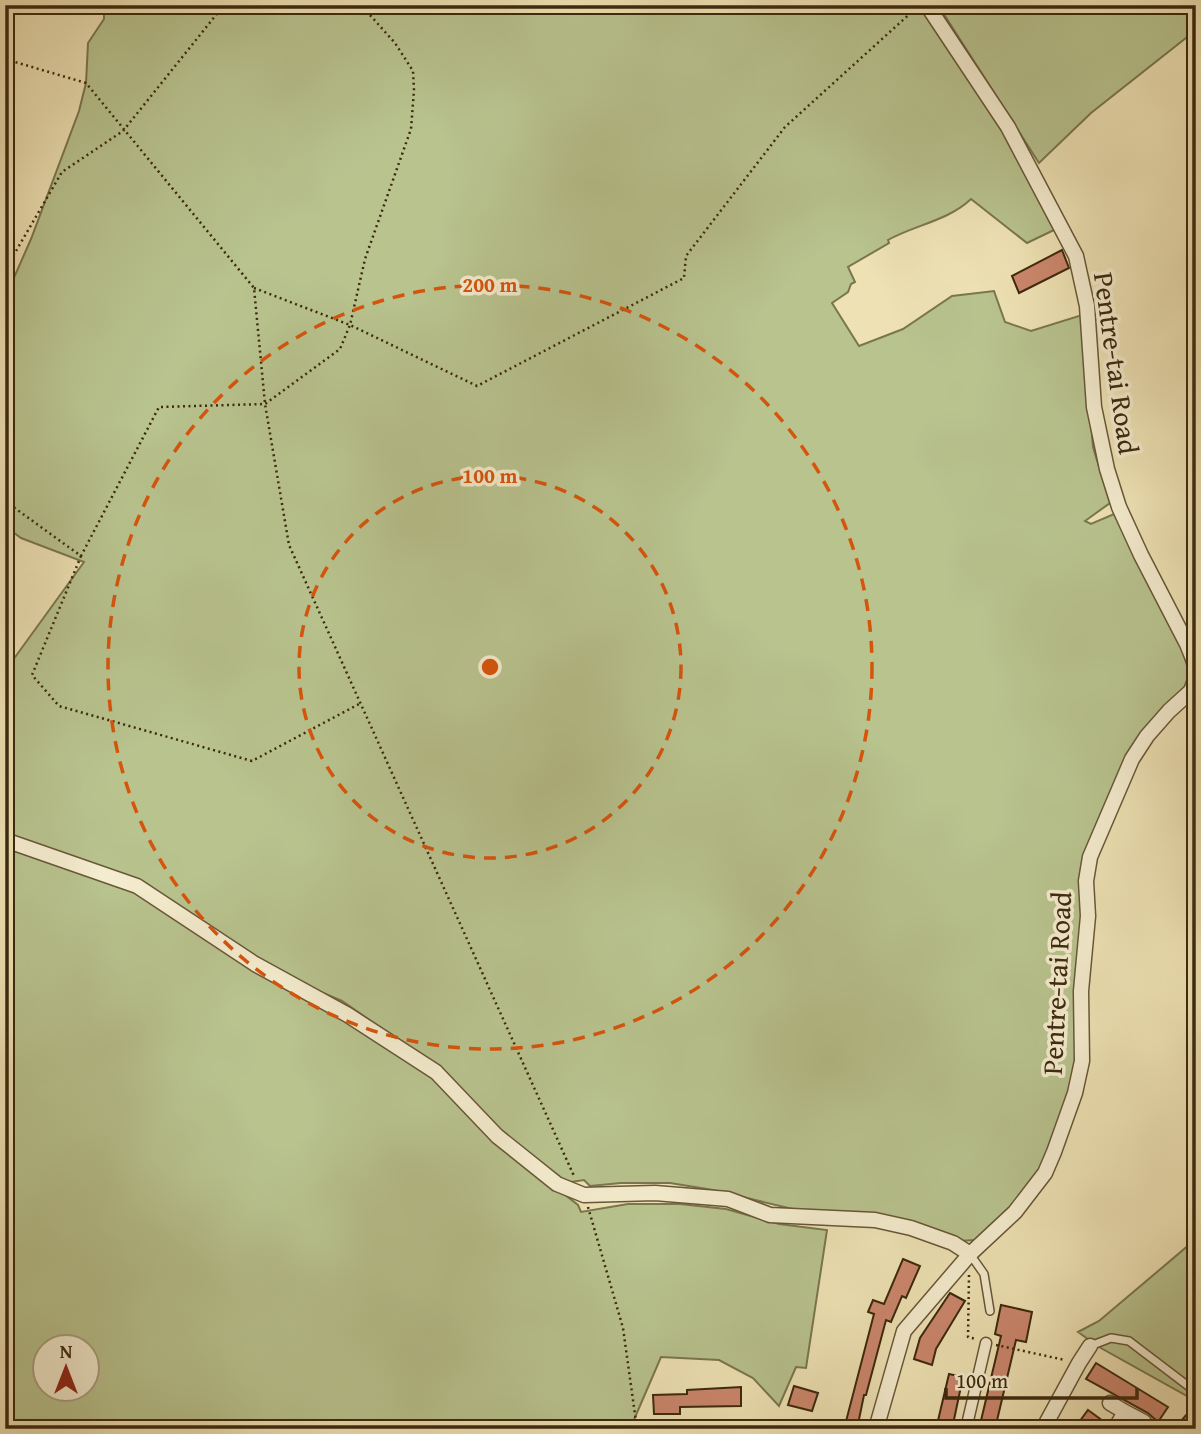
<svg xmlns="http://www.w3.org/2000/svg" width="1201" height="1434" viewBox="0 0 1201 1434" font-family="'Gentium Book Plus',serif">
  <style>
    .green { fill: #b8c38e; stroke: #7a764e; stroke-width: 2; fill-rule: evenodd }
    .building { fill: #cb876d; stroke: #3c290e; stroke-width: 2 }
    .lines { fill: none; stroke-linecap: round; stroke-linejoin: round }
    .service-casing { stroke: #685738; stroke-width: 10 }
    .pedestrian-casing { stroke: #685738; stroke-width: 13 }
    .minor-casing { stroke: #685738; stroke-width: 17 }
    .path { stroke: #3c290e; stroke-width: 2.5; stroke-dasharray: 2 3.5; stroke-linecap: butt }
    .service { stroke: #f4ecce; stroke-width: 7 }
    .pedestrian { stroke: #f4ecce; stroke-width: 10 }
    .minor { stroke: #f4ecce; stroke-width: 14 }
    .ring { fill: none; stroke: #d7540c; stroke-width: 3.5; stroke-dasharray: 12 9 }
    .labels { text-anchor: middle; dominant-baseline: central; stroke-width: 7; stroke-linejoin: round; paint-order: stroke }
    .street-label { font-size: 28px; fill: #3c290e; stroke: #f4ecce }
    .centre { fill: #d7540c; stroke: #f4ecce; stroke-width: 3.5 }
    .ring-label { font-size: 21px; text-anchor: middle; font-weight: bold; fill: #d7540c; stroke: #f4ecce; stroke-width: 7; stroke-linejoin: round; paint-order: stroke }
  </style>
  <rect width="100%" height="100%" fill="#eee2b4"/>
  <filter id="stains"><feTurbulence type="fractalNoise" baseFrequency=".00286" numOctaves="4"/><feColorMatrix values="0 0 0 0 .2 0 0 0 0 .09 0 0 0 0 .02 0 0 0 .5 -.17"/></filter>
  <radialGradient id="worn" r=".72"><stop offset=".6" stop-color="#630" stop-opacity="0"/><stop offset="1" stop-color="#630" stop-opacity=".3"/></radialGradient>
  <path class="green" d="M104,5H918L1008,138L1054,230L1027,243L971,199C948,221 914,225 888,240L889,243L848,267L855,282L851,284L848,292L832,303L859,346L903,329L952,296L994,291L1005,322L1031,331L1082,315L1093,447L1110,503L1085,521L1091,524L1114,514C1138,560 1184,632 1190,681L1174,698L1105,807L1076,967L1077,1061L1059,1125L1038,1172L1013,1206L976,1240L958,1241L797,1210L713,1190L670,1183H621L590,1186L584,1180L571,1182L557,1179L501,1131L447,1074L342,1001L302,984L240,949L147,885L30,844L5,832V671L84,562L21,538L5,526V298L31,239L79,111L86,83L88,43L104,19Z
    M938,5H1196V30L1091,113L1039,163Z
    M17,849L129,887L425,1068L505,1148L578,1205L581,1212L628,1204H680L726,1209L779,1224L827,1230L806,1368L796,1367L779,1406L753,1378L719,1360L661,1357L630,1429H5V856ZM46,1346H88V1388H46Z
    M1196,1239V1401L1099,1347L1078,1332L1099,1321Z"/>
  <path class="building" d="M1062,250L1069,268L1019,293L1012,276Z
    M903,1259L920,1266L906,1298L902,1296L891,1322L886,1320L866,1395H864L857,1429H844L874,1314L868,1312L873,1300L884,1304Z
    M950,1293L965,1301L936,1349L932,1365L914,1359L920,1338Z
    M1001,1305L1032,1312L1026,1342L1016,1340L995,1429H979L1001,1336L995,1334Z
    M1096,1363L1168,1407L1158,1422L1148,1413L1086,1379Z
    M949,1374L963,1377L952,1429H936Z
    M794,1386L818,1393L812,1411L788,1405Z
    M741,1387V1406L680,1407V1414H654L653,1395L687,1394V1390Z
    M1196,1404V1429H1190L1181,1421Z
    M1088,1410L1103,1421L1097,1429H1074Z"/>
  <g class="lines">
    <defs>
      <path id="service" d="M970,1254L984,1274L990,1311
        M1090,1346L1111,1338L1129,1341L1196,1392
        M813,1424L828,1429"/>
      <path id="pedestrian" d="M966,1429L986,1343"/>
      <path id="minor" d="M927,5L1008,127L1076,256L1087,306L1094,407L1107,469L1119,507L1141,555L1187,644L1196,666
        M5,840L137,886L255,964L348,1015L436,1072L497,1136L557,1184L584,1195L655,1193L728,1199L770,1215L875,1220L911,1228L953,1243L970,1254
        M1110,1403L1125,1412
        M876,1429L904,1331L970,1254L1015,1212L1045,1173L1054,1152L1075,1093L1082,1061L1081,991L1088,916L1086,881L1090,857L1132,759L1147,736L1169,711L1191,691L1196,677
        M1043,1429L1079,1363L1090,1346
        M1115,1429L1125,1412L1144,1422"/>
    </defs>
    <use href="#service" class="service-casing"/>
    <use href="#pedestrian" class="pedestrian-casing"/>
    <use href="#minor" class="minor-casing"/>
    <path class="path" d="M5,59L86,83L254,288L265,404L289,545L574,1176
      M5,270L62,172L123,131L224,5
      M254,288L350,325L477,386L684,278L686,256L785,127L914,10
      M5,501L81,556L159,407L265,404L340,349L350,325L365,259L411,129L414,90L413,71L395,43L361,5
      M81,556L32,675L59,706L252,761L361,703
      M588,1207L623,1328L637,1429
      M969,1275L968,1337L976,1339
      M996,1345L1065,1360"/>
    <use href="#service" class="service"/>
    <use href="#pedestrian" class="pedestrian"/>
    <use href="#minor" class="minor"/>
  </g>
  <g class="ring">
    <circle cx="490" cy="667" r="191"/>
    <circle cx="490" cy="667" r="382"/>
  </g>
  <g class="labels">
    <g class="street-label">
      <text transform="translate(1117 363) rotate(82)">Pentre-tai Road</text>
      <text transform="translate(1056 983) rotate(-87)">Pentre-tai Road</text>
    </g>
  </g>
  <circle cx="490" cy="667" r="10" class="centre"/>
  <g class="ring-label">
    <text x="490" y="292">200 m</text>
    <text x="490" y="483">100 m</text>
  </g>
  <rect width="1201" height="1434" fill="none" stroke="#eee2b4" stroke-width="28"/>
  <rect x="7" y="7" width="1187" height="1420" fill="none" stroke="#3c290e" stroke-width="3.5"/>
  <rect x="14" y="14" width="1173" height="1406" fill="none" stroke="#3c290e" stroke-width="2"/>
  <g transform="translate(66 1368)"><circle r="33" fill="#f4ecce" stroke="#aa9e81" stroke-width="2"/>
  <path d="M0-5L12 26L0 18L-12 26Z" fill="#8f2418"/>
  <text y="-10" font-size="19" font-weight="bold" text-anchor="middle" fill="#3c290e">N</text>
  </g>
  <path d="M946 1388v10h191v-10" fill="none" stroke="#3c290e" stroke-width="3.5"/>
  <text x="956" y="1388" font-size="21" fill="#3c290e" stroke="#f4ecce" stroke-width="5" paint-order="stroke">100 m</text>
  <rect width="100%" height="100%" filter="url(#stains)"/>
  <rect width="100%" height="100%" fill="url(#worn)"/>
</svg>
